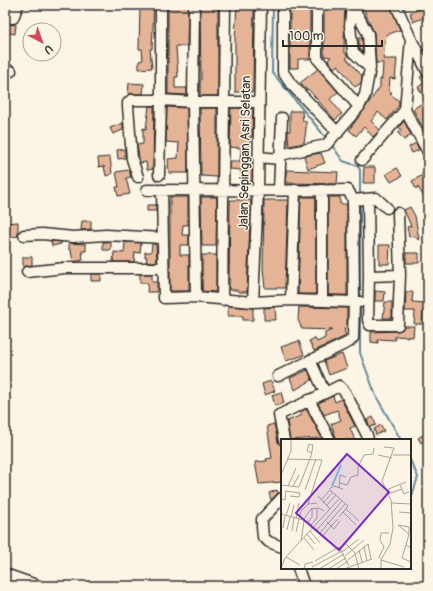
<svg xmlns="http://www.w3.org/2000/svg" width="433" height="591" viewBox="0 0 433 591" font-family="Pangolin,sans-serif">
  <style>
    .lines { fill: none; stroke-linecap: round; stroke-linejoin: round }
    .stream { stroke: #608a9b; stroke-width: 2 }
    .building { fill: #e5b496; stroke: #2b2b2b }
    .minor-casing { stroke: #2b2b2b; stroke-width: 13 }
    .minor { stroke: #fcf5e5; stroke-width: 10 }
    .labels { text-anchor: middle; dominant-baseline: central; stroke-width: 3; stroke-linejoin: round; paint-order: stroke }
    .street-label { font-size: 13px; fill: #2b2b2b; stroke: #fcf5e5 }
    .inset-river { fill: none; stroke: #84cae5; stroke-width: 2 }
    .inset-road { fill: none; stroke: #a8a49b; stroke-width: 1 }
    .view { fill: #7b2cbf; fill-opacity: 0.15; stroke: #7b2cbf; stroke-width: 2 }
    .inset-edge { fill: none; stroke: #2b2b2b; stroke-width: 2 }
  </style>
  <rect width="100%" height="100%" fill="#fcf5e5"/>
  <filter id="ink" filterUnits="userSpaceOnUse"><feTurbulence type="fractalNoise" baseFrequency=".025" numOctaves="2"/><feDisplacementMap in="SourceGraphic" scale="8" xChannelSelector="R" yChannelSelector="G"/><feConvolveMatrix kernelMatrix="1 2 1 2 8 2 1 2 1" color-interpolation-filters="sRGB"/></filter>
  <g filter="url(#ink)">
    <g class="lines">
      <path class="stream" d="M273,5L272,72L327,139
        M331,144L343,161L358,166L360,170V196
        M360,298V203
        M360,305V353L376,396L401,440
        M410,460L418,477L411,499"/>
    </g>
    <path class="building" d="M140,5H154L152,49H150L152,68L139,69V61L143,60L142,49H139Z
      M168,5H188L187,46H176L178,77H175V88H187V95L168,94Z
      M200,5H218V96H200V80H201Z
      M237,5H254L253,92H235V38Z
      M290,5H310V59H298V68H290Z
      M324,5H345L344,51L348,57L346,58L362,76L361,83L355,87L338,65L334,68L328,60L331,57L324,56Z
      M362,5H390L400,30L386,35L383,59H397L395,79L390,78L389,91L392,92L390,94L399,101V105L387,120L378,112L371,121L380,130L373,137L364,127L356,136L349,130L380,87V79H382L383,63H376L374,33Z
      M422,8L428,12V16L413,22L410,13Z
      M7,24L16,25L15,34L5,32Z
      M359,37H362L363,52L359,49Z
      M318,69L338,92L330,99L342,114L335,120L308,89L307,90L300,83Z
      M422,76L428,79V92L423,95L418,87L424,83L420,77Z
      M129,83L144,84L143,94H128Z
      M424,102L428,109V138L413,109Z
      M149,106H154L153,169L147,170L146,162L140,163L137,145L143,144V128L146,129Z
      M167,107L187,108L188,173H169L168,159L178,158L179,143L166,142Z
      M200,108H217V177L201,176Z
      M231,108H253L252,137H250L249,163H252V182L241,181V170L230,169V161H240L241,148L230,147Z
      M290,111H302L303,121H306V129L304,143L289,146L288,135V131H290Z
      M404,121L411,135L404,140L398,133L402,131L399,127Z
      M123,123V130L113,134L110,128Z
      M416,143L419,150L412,153L409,147Z
      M125,149V158L118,159L117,150Z
      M321,153L325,163L308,169L304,156Z
      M110,157L112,174L106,176L104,166L99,167L98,158Z
      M364,167H375V183H363Z
      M397,168L402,176L391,182L386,174Z
      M129,170L131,177L126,178L130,194L118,196L116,187H119L116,172Z
      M286,170L338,172L337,184L286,183Z
      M428,170V185L426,183L428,187V204L418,187L416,189L412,181L423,175L422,173Z
      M170,197H188V225H183L182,235H189V245H180V255H189V291H170Z
      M201,197H217L216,246H202Z
      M301,197H316V294H298Z
      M328,197H340V204H347V295H328Z
      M230,200H251L247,292H238V290H229Z
      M264,200H288L285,288H265L263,269Z
      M147,205H156V211H147Z
      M410,207L415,216L419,239L418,240L415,236L409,237L407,227L411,226L404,210Z
      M82,221H91V229L81,230Z
      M18,222V236L7,238L5,223Z
      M51,241L61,242V244L52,246Z
      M103,242H111V250H103Z
      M125,242L141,243L140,253L135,252L134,262H113L114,252L124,253Z
      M69,243L86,244V251H82L83,260L73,262L71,250H69Z
      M152,244H156L157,262H146L147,257H145V252H151Z
      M379,245H390L389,264H379Z
      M406,253H419V263H406Z
      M202,255H216V292L202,291Z
      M23,257H32V265L23,267Z
      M91,274H101V281H91Z
      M140,274H152V282H157V292H147L148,283H140Z
      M375,291L385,292L384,301H375Z
      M406,292H413L412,302L427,303V311H423L422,324H414L415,311H405Z
      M385,302H392V318H383Z
      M228,306L253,308V320H243V316H228Z
      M275,307L276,320H264V308Z
      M299,307L347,308V329H344L346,336L314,351L309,341L315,338L317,342L325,338V333L332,330L302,329L298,320Z
      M404,326H414L413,337L395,336V340L378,339V343L371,342V332L398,331Z
      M299,341L304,355L286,361L281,347Z
      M342,354L347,368L329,375L324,361Z
      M308,370L312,380L295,390L290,378Z
      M271,381L275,391L265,395L262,384Z
      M281,392L284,403L275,406L272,395Z
      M333,396L335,402L341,399L355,426L350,428L355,440H337L331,424L341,420L337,410L324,415L318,403Z
      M306,409L322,438L290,440L287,421L302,415L300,412Z
      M373,417L376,425L370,427L367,420Z
      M274,424L278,442L282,446V482L259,484L255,462L267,461L266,459L272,458L267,426Z
      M381,425L384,431L376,435L374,429Z
      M423,435L426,440L421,443L418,438Z
      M277,490L278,493L271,500L269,493Z"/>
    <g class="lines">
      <defs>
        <path id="minor" d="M161,5V100L193,102H259
          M194,5L193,102L196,297
          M283,5V72L291,84L338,133
          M317,5V58L359,107
          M352,5L350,26L353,52L370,68
          M427,5L428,6
          M5,18H13L18,5
          M411,39L428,73
          M5,70L11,71
          M405,110L428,152
          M280,155L326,145L359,107L365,95L370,68L368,34L352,5
          M258,157L280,159
          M362,160L405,110L411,39L396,5
          M138,177L132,159L128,106V103L131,100H161L159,175
          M147,190C214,190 281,191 348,190L353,200L354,302L291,300L253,302L196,297L164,298L162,190
          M279,190L282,118
          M322,190V301
          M368,199L369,276
          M353,200L376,198L387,208
          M398,213L400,275
          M24,235L42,234L73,237L106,235L163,238
          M27,272L65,268H163
          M400,275L398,325H370L368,320L369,276Z
          M222,300L225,5
          M291,300L295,190
          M253,302L258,190L261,5
          M310,360L325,393L339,386L345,392L367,435L368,440
          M278,376L349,342L353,338L354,302H360
          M309,400L330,440
          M284,440L279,415L325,393
          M282,498L262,519V526L263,537L269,542L282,547
          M298,568L304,586
          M5,574L39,586"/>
      </defs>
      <use href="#minor" class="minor-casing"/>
      <use href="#minor" class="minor"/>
    </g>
  </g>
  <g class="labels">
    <g class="street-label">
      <text transform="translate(245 153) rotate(-89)">Jalan Sepinggan Asri Selatan</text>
    </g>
  </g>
  <g transform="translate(281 439)">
    <rect width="130" height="130" fill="#fcf5e5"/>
    <path class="inset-river" d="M51,47L60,26"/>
    <path class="inset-road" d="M97,16L111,19M112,16H129M6,20L41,21L27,65M0,36L10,12V0M59,44L66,46L70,38L77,36V28L83,16L92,15L93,9M0,46L18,48L30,17L31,12L32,6L28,5L26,12L31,14M119,46L123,55L128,53M7,47L15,29M12,47L18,36M58,49L59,36L65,38M48,50L53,47L62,50M24,51L35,20M105,51L125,43M107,55L121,50M37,57L49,70M0,60L4,61L5,52L19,54L18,58L9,57M40,61L49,51L67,67L58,78M42,64L52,53M110,64L130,65M45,67L55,56M65,70L78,82M62,73L75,86M118,73L130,74M0,75L22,81L45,101M5,77L9,64M10,78L13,66M15,79L18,64M57,80L50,87L53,90L59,82M22,81L30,70L38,69L43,72M26,84L31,78V69M29,87L36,79V69M2,89L4,77M6,91L9,78M11,92L13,79M29,92L39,104M35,92L61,62M15,93L20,72L27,65L36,64M26,95L34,105M38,95L64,65M128,95V88L117,86L128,95L125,106L130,109M41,98L50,87L46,83M23,99L33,111M20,102L23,82M63,103L74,114L78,130M125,106L121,119L130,123M83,108L86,122M78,111L81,123M61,113L78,100M64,117L83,101M5,118L19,126M100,120L98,118L103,108L99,101L100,94H108M67,121L87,105L90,120M100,121L123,128M34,122L58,108L68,127M31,128L61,112M0,130L4,119L59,59M23,130L24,125L32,123M38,130L63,115M47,130L65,119M55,130L67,122M63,130L91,120M100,130V121L109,105L112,89L110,61L101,42L113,9L103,8"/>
    <path class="view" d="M66,15L108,53L58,111L15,74Z"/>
    <rect width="130" height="130" class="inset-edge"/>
  </g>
  <rect width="433" height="591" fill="none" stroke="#fcf5e5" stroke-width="20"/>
  <rect x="10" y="10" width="413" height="571" fill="none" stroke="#2b2b2b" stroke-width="1.5" filter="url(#ink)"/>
  <g transform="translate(42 42) rotate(139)"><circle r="19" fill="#fcf5e5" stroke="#a8a49b"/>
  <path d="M0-3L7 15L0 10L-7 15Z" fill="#d1495b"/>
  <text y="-6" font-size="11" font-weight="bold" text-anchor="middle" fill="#2b2b2b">U</text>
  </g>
  <path d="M283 40v6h99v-6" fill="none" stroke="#2b2b2b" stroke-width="2"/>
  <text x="289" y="40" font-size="12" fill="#2b2b2b" stroke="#fcf5e5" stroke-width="3" paint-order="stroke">100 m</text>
</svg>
